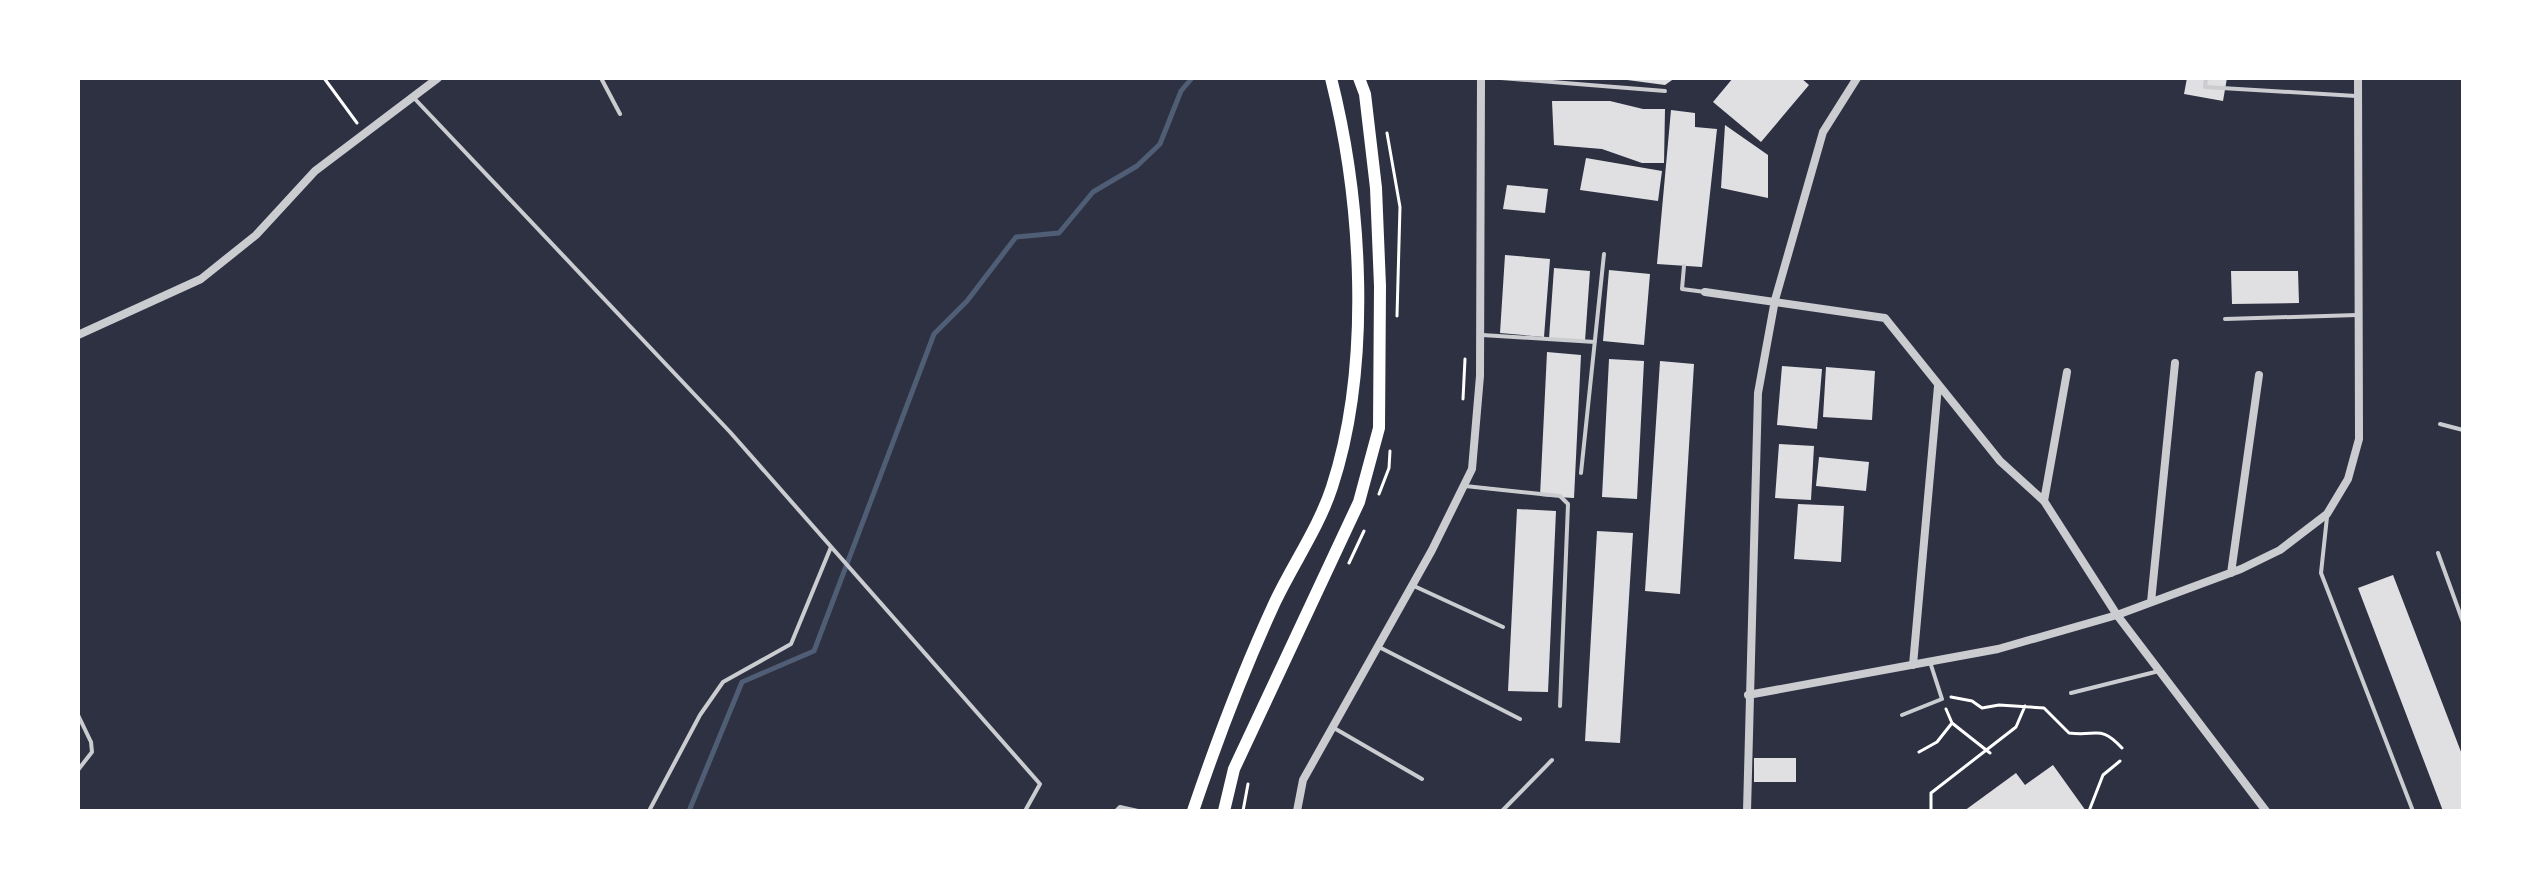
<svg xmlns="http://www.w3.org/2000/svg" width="2541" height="889" viewBox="0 0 2541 889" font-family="Rubik,sans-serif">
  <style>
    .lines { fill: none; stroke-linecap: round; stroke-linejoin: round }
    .stream { stroke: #4f5d75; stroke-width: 5 }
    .building { fill: #e0e0e3 }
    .path { stroke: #fff; stroke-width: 3 }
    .service { stroke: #caccd0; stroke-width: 4 }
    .minor { stroke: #caccd0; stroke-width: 8 }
    .primary { stroke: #fff; stroke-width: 12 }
  </style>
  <rect width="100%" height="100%" fill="#2d3142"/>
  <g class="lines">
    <path class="stream" d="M689,811L742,682L814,651L934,334L967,301L1016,237L1059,233L1093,192L1137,166L1160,144L1181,91L1192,78"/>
  </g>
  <path class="building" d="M1612,78H1675L1665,85Z
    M1733,78H1801L1809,85L1761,142L1713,102Z
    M2187,78H2227L2223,101L2184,94Z
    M1552,101H1610L1643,109H1665L1664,163H1642L1602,149L1554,145Z
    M1671,110L1695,113V127L1717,129L1702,267L1657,264Z
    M1725,125L1768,155V198L1721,188Z
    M1586,158L1662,171L1658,201L1580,190Z
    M1507,185L1548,189L1545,213L1503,209Z
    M1505,255L1550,259L1544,337L1500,333Z
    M1554,268L1590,271L1585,341L1549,339Z
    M1609,270L1650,274L1644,345L1603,341Z
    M2231,271H2298L2299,303L2232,304Z
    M1547,352L1581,355L1574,498L1540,496Z
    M1609,359L1644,361L1637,499L1602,497Z
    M1660,361L1694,364L1680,594L1645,591Z
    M1782,366L1822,369L1817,429L1777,425Z
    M1826,367L1875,371L1872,420L1823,417Z
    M1779,444L1814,446L1811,500L1775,498Z
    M1819,457L1869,462L1866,491L1816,486Z
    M1798,504L1844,506L1841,562L1794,559Z
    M1517,509L1556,511L1548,692L1508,691Z
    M1597,531L1633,533L1620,743L1585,741Z
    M2393,575L2463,757V811H2443L2358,588Z
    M1754,758H1796V782H1754Z
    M2053,765L2086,811H1964L2016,773L2025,785Z"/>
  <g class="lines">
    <path class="path" d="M324,78L357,123
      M1387,133L1400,207L1397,316
      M1463,399L1465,359
      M1379,494L1389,468L1390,451
      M1349,563L1364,531
      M1951,697L1972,701L1982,708L1999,705L2044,708L2069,733C2097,737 2100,724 2122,748
      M1946,709L1952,723L1990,753
      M1919,752L1937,742L1952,723
      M1243,811L1248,784
      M1931,811V793L2016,727L2025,706
      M2089,811L2103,775L2120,761"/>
    <path class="service" d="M601,78L620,114
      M1501,78L1665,91
      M2206,78L2205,87L2356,96
      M414,98L730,432L1040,784L1025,811
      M1684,266L1682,289L1705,292
      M2225,319L2357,315
      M1482,335L1595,342
      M2440,424L2463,430
      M1581,473L1604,254
      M1465,486L1560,496L1568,504L1560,706
      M2327,517L2321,573L2413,811
      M2438,553L2463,622
      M1414,586L1503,627
      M1379,647L1520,719
      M2071,693L2159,671
      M78,715L91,742L92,752L78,770
      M1902,715L1942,699L1930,662
      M1334,728L1422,779
      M649,811L700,715L723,682L791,644L831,547
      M1116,811L1120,807L1138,811
      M1502,811L1552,760"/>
    <path class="minor" d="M1705,292L1885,318L2000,461L2044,501L2117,615L2266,811
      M78,335L201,279L256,235L315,171L438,78
      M2044,501L2067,372
      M2231,573L2259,375
      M2151,602L2175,363
      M1913,665L1938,386
      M1748,695L1998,649L2117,615L2241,569L2280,550L2327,514L2348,479L2359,439L2358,78
      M1297,811L1303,780L1432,550L1472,469L1480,376L1481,78
      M1747,811L1758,393L1775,300L1823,132L1857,78"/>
    <path class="primary" d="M1193,811C1217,740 1244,669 1275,602C1293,564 1319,527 1332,487C1372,365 1362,201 1331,78
      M1224,811L1234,769L1359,502L1379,428L1380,286L1376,188L1365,94L1359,78"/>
  </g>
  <rect width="2541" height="889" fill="none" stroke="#ffffff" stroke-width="160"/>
</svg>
